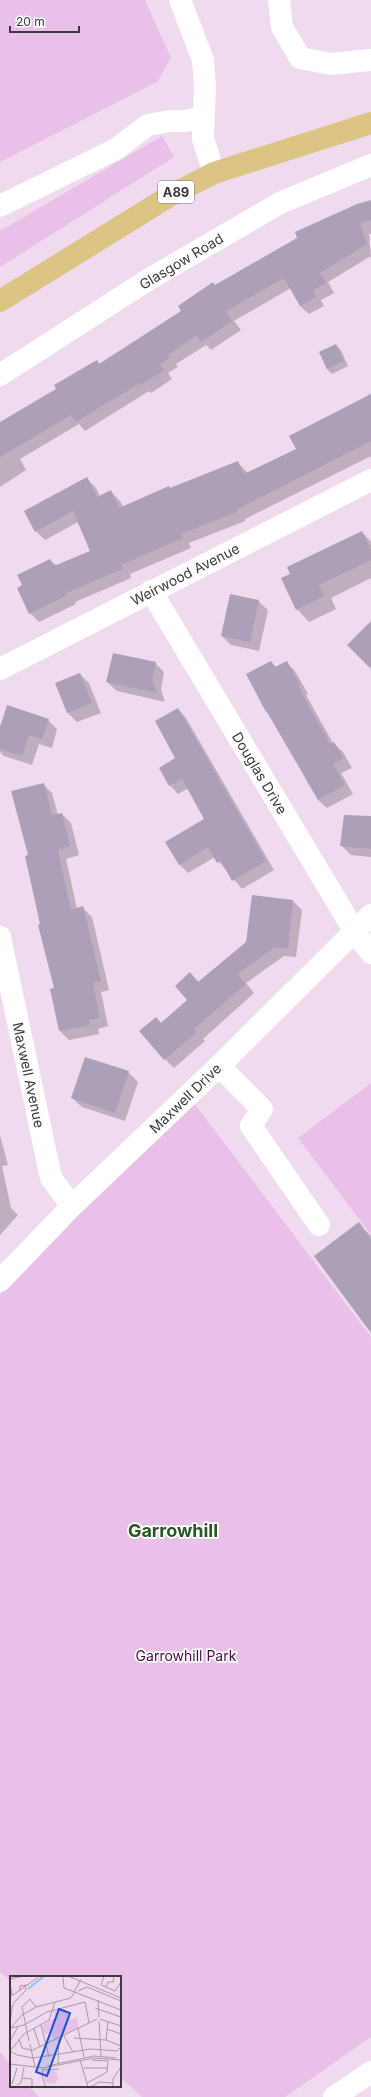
<svg xmlns="http://www.w3.org/2000/svg" width="371" height="2097" viewBox="0 0 371 2097" font-family="Inter,sans-serif">
  <style>
    .green { fill: #e9c1e8 }
    .shadow { fill: #0003 }
    .building { fill: #aba0b8 }
    .lines { fill: none; stroke-linecap: round; stroke-linejoin: round }
    .minor { stroke: #fff; stroke-width: 22 }
    .major { stroke: #dcc484; stroke-width: 22 }
    .labels { text-anchor: middle; dominant-baseline: central; stroke-width: 3.5; stroke-linejoin: round; paint-order: stroke }
    .shield { fill: #fff; stroke: #797479; stroke-width: 1 }
    .shield-label { font-size: 13px; font-weight: bold; fill: #403840 }
    .street-label { font-size: 14px; fill: #403840; stroke: #fff }
    .park-label { font-size: 14px; fill: #500452; stroke: #fff }
    .district-label { font-size: 18px; font-weight: bold; fill: #275821; stroke: #fff }
    .inset-river { fill: none; stroke: #90c3f2; stroke-width: 2 }
    .inset-road { fill: none; stroke: #a999a8; stroke-width: 1 }
    .view { fill: #1d4ed8; fill-opacity: 0.15; stroke: #1d4ed8; stroke-width: 2 }
    .inset-edge { fill: none; stroke: #403840; stroke-width: 2 }
  </style>
  <rect width="100%" height="100%" fill="#efdaee"/>
  <path class="green" d="M0,0H145L171,58L157,82L0,162Z
    M162,136L174,157L0,267V231Z
    M371,1083V1235L298,1138Z
    M191,1099L371,1337V2037L285,2097H142L120,2077V1977H11V1982L0,1972V1295Z
    M0,2052L11,2065V2086H29L39,2097H0Z"/>
  <path class="shadow" d="M371,201V234H369L371,256L328,282L334,293L321,300L324,306L309,314L300,306L291,288L234,321L241,330L211,350L206,345L176,364L178,367L168,373L172,379L151,393L149,391L85,431L79,424L20,459L26,470L0,487V424L58,389L96,361L100,365L183,312L215,286Z
    M336,345L341,350L348,366L332,374L327,369L320,353Z
    M371,393V456L245,519V521L189,543L191,548L130,574L131,578L75,602L76,604L39,622L30,613L50,560L57,566L91,552L78,522L45,540L36,531L87,479L96,488L100,496L111,492L120,501L123,507L238,463L248,473L297,450Z
    M362,532L371,542V578L331,598L336,609L309,622L297,609Z
    M258,601L268,610L259,651L231,645L222,636Z
    M271,662L276,667L286,662L295,671L308,694L306,695L333,743L343,752L352,768L341,773L353,794L327,808L318,800L271,716L267,712Z
    M155,663L164,672L161,690L165,702L117,691L107,682Z
    M80,674L89,683L101,713L77,722L68,713L56,683Z
    M178,709L186,718L274,870L242,889L215,857L188,873L180,865L166,842L206,819L189,788L178,794L170,785L177,759Z
    M48,720L57,729L52,748L39,744L32,765L4,756L0,752V731Z
    M43,784L52,793L58,815L62,814L71,823L79,855L66,859L77,909L83,908L92,917L109,990L101,992L108,1026L98,1029L99,1034L69,1040L60,1031L52,990L55,989L41,925L29,856Z
    M371,817V857L351,855L341,845Z
    M293,901L302,910L296,957L284,956L246,983L254,993L203,1039L205,1041L174,1068L165,1059L161,1024L189,1000L190,974L199,982L247,942Z
    M128,1072L138,1082L125,1121L82,1107L72,1098Z
    M0,1135L8,1165L2,1166L11,1208L18,1215L0,1235Z
    M359,1224L371,1236V1329Z"/>
  <path class="building" d="M371,200V220L360,223L367,244L320,273L326,283L313,291L316,297L300,306L284,278L226,311L232,321L201,342L197,335L168,355L170,358L160,364L164,370L141,385L140,383L76,422L71,415L0,457V422L56,389L54,385L97,360L99,364L181,311L178,306L213,282L215,285L297,238L295,232L357,204Z
    M336,344L344,361L327,369L319,352Z
    M371,394V441L236,510L237,512L181,534L183,538L121,565L123,569L66,593L68,595L29,614L17,588L22,585L17,575L50,559L54,566L90,551L73,511L35,532L24,511L87,477L97,497L111,490L119,508L169,486L170,488L238,461L244,474L296,449L289,436Z
    M362,531L371,550V560L319,585L324,596L296,610L281,578L290,574L287,567Z
    M230,594L259,600L250,642L221,636Z
    M371,621V669L347,645Z
    M113,653L156,662L152,680L157,693L106,682Z
    M271,661L275,667L287,661L300,685L298,686L330,744L334,742L344,758L333,764L345,785L318,800L267,712H266L246,674Z
    M80,673L92,703L67,713L55,683Z
    M7,705L49,719L42,739L29,735L22,756L0,749V727Z
    M178,708L266,861L232,881L221,861L217,863L208,847L179,865L165,842L204,819L182,779L169,786L159,768L175,758L155,721Z
    M44,783L52,815L62,813L70,846L58,850L71,910L83,906L101,981L93,983L100,1018L89,1020L90,1025L59,1031L50,989L54,988L38,925L40,924L25,856L28,855L11,791Z
    M344,815L371,816V849L340,846Z
    M252,895L293,900L288,949L275,947L238,974L246,984L194,1029L197,1032L164,1060L139,1031L156,1017L161,1023L187,1000L175,986L190,972L198,982L246,942Z
    M85,1057L129,1071L115,1113L71,1098Z
    M359,1222L371,1239V1333L314,1256Z"/>
  <g class="lines">
    <path class="minor" d="M180,0L203,60L205,87L203,139L214,173
      M279,0L282,27L300,58L331,64L371,60
      M0,206L116,149L148,125L169,121H185L203,117
      M0,375L151,278L280,203L371,165
      M151,591L355,932L371,953
      M0,669L371,480
      M0,937L51,1178L72,1206
      M219,1066L262,1109L251,1126L319,1225
      M0,1281L72,1206L219,1066L371,915
      M334,2097L371,2072"/>
    <path class="major" d="M0,301L173,194L214,173L371,123"/>
  </g>
  <g class="labels">
    <rect class="shield" x="158" y="181" width="36" height="22" rx="3"/>
    <g class="shield-label">
      <text x="176" y="192">A89</text>
    </g>
    <g class="street-label">
      <text transform="translate(181 261) rotate(-31)">Glasgow Road</text>
      <text transform="translate(185 574) rotate(-27)">Weirwood Avenue</text>
      <text transform="translate(260 773) rotate(59)">Douglas Drive</text>
      <text transform="translate(29 1075) rotate(78)">Maxwell Avenue</text>
      <text transform="translate(185 1098) rotate(-44)">Maxwell Drive</text>
    </g>
    <g class="park-label">
      <text x="186" y="1655">Garrowhill Park</text>
    </g>
    <g class="district-label">
      <text x="173" y="1530">Garrowhill</text>
    </g>
  </g>
  <g transform="translate(10 1976)">
    <rect width="111" height="111" fill="#efdaee"/>
    <path d="M55,33L61,44L67,41L68,51L44,65L40,53L39,57L35,59L32,50L45,41L43,36ZM34 101a7 7 0 1 1 14 0a7 7 0 1 1-14 0Z" fill="#e9c1e8"/>
    <path class="inset-river" d="M18,13L34,0"/>
    <path class="inset-road" d="M58,0L111,22M94,0L91,9L105,15L111,6M53,1L54,12L111,34M0,3L14,0M0,7L2,19M96,11L98,6H103L104,0M10,15V10L18,9M68,15L77,11L111,25M0,21L30,0M88,24L89,41M75,26L79,47M85,32L111,41M90,43L111,50M0,45L3,28L16,14L15,11M89,45L91,80M31,49L39,81M2,52L14,49L37,36L75,26M68,52L74,81M0,53L12,39L26,31L61,22L71,3M24,53L30,71M97,53L111,58M54,60L63,76M64,62L96,64L111,70M9,63L12,72L21,74M96,64L98,46M0,65L8,51M19,65L12,31L20,23L26,31M20,68L25,91M0,75L7,79L23,82L81,73L107,75L111,71M0,75L14,58L39,44L45,26M21,75L87,43M70,84L78,111M48,87L49,63M0,88L33,92L84,82L111,84M37,90L84,80L106,82M33,92L32,101L36,111M74,92H98M33,94L49,93M12,102L22,103V111M77,107L97,96L98,85L82,84M2,108L7,92M7,109L11,107L14,91M81,111L89,106L103,107M103,111V103L111,91"/>
    <path class="view" d="M49,33L60,37L37,100L26,96Z"/>
    <rect width="111" height="111" class="inset-edge"/>
  </g>
  <path d="M10 26v6h69v-6" fill="none" stroke="#403840" stroke-width="2"/>
  <text x="16" y="26" font-size="12" fill="#403840" stroke="#ffffff" stroke-width="3" paint-order="stroke">20 m</text>
</svg>
